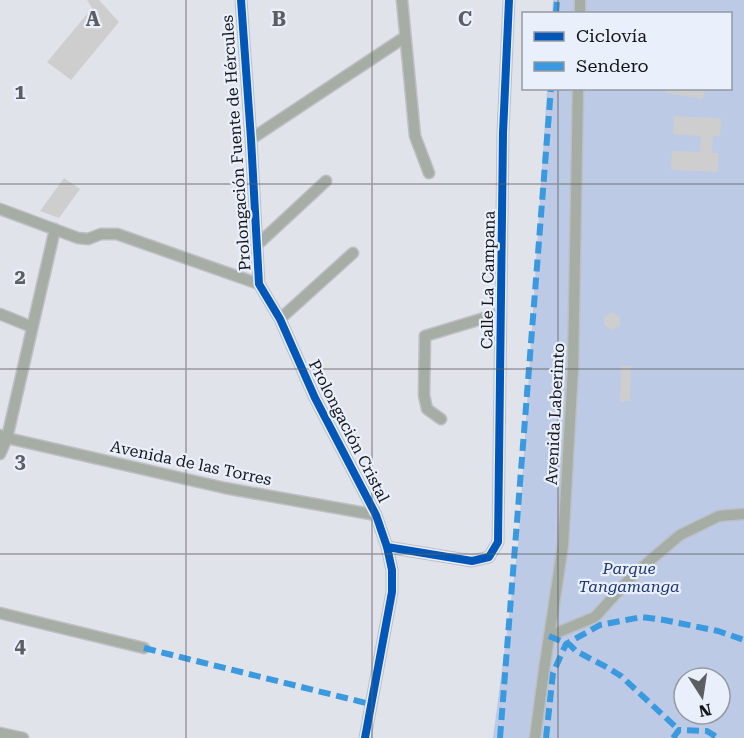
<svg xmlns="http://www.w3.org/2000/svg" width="744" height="738" viewBox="0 0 744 738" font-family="'Roboto Serif',serif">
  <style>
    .green { fill: #bccae6; fill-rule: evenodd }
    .building { fill: #cfcecf }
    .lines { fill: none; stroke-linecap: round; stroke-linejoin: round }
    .street-casing { stroke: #bdbfc4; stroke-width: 13 }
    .street { stroke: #a5ada4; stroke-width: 10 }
    .quiet { stroke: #3b9adf; stroke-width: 6; stroke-dasharray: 12 6; stroke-linecap: butt }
    .cycleway-casing { stroke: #eaf0fb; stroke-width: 11 }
    .cycleway { stroke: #0057b8; stroke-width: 8 }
    .grid { fill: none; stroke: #5c5e62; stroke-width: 1.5; stroke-opacity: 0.55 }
    .labels { text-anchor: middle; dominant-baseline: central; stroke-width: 4.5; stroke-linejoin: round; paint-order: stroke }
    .street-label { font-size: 16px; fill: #141619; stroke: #eaf0fb }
    .park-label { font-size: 16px; font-style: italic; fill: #1d3777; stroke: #eaf0fb }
    .grid-label { font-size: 20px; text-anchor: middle; font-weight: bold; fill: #5c5e62; stroke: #eaf0fb; stroke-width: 4.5; stroke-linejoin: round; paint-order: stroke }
  </style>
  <rect width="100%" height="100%" fill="#e1e3ea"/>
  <path class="green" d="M553,0H744V738H493L518,546L547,89L730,88V14L552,13ZM684,678H720V714H684Z"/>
  <path class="building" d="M87,0H99L119,22L71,80L47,62L92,8Z
    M666,88H705L703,99L666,93Z
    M674,116L721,118L720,136H713L712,153H719L718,172L671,170L672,151L700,152L701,136L673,134Z
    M64,178L80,189L59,218L40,211Z
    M612,312L620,317V326L611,330L604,325V317Z
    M621,366H631L630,401H620Z"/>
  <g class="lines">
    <defs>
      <path id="street" d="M241,0L251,139L259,284L280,319L315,398L376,515L387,547L392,570V592L365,738
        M402,0L415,136L429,173
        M580,14V0
        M251,139L405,37
        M0,209L78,238L88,239L101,234H117L259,284
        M257,245L326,181
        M0,314L32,327
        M280,319L353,253
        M441,419L427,409L424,395L425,336L501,313
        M0,435L7,438L225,488L376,515
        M0,454L7,438L55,229
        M387,547L472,561L489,557L498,542L503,133L509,0
        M0,613L144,648
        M549,636L595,617L634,574L680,535L719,516L744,514
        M0,733L23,738
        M535,738L544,670L563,545L573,368L578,88"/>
    </defs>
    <use href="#street" class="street-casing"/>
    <use href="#street" class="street"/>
    <path class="quiet" d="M556,14L557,0
      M549,636L570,645L576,651L610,669L621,676L679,730
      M144,648L370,704
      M500,738L551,88
      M546,738L553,673L566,644L600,625L642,617L664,620L718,631L744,640
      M673,738L679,730L707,731L718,738"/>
    <defs>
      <path id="cycleway" d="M241,0L251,139L259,284L280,319L315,398L376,515L387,547L392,570V592L365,738
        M387,547L472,561L489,557L498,542L503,133L509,0"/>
    </defs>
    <use href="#cycleway" class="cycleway-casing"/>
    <use href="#cycleway" class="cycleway"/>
  </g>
  <path class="grid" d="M186,0V738M372,0V738M558,0V14M558,88V738M0,184H744M0,369H744M0,554H744"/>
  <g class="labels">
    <g class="street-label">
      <text transform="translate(236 143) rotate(-94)">Prolongación Fuente de Hércules</text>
      <text transform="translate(488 280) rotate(-89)">Calle La Campana</text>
      <text transform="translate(555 414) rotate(-87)">Avenida Laberinto</text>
      <text transform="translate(349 431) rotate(63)">Prolongación Cristal</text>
      <text transform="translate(191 463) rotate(12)">Avenida de las Torres</text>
    </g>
    <g class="park-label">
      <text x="629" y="568">Parque<tspan x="629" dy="18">Tangamanga</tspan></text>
    </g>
  </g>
  <g class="grid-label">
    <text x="93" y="26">A</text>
    <text x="279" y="26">B</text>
    <text x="465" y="26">C</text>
    <text x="20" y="99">1</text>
    <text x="20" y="284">2</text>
    <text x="20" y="468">3</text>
    <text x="20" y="653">4</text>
  </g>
  <rect x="522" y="12" width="210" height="78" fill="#eaf0fb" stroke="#9499a1" stroke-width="1.5"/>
  <rect x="534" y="32" width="30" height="9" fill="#0057b8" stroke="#9499a1" stroke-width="1.5"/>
  <text x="576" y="42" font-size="18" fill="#141619">Ciclovía</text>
  <rect x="534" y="62" width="30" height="9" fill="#3b9adf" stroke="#9499a1" stroke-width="1.5"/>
  <text x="576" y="72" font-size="18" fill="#141619">Sendero</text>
  <g transform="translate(702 696) rotate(168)"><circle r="28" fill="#eaf0fb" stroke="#9499a1" stroke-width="1.5"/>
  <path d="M0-4.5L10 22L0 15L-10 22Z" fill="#5c5e62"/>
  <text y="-9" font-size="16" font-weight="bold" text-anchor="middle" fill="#141619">N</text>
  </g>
</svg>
